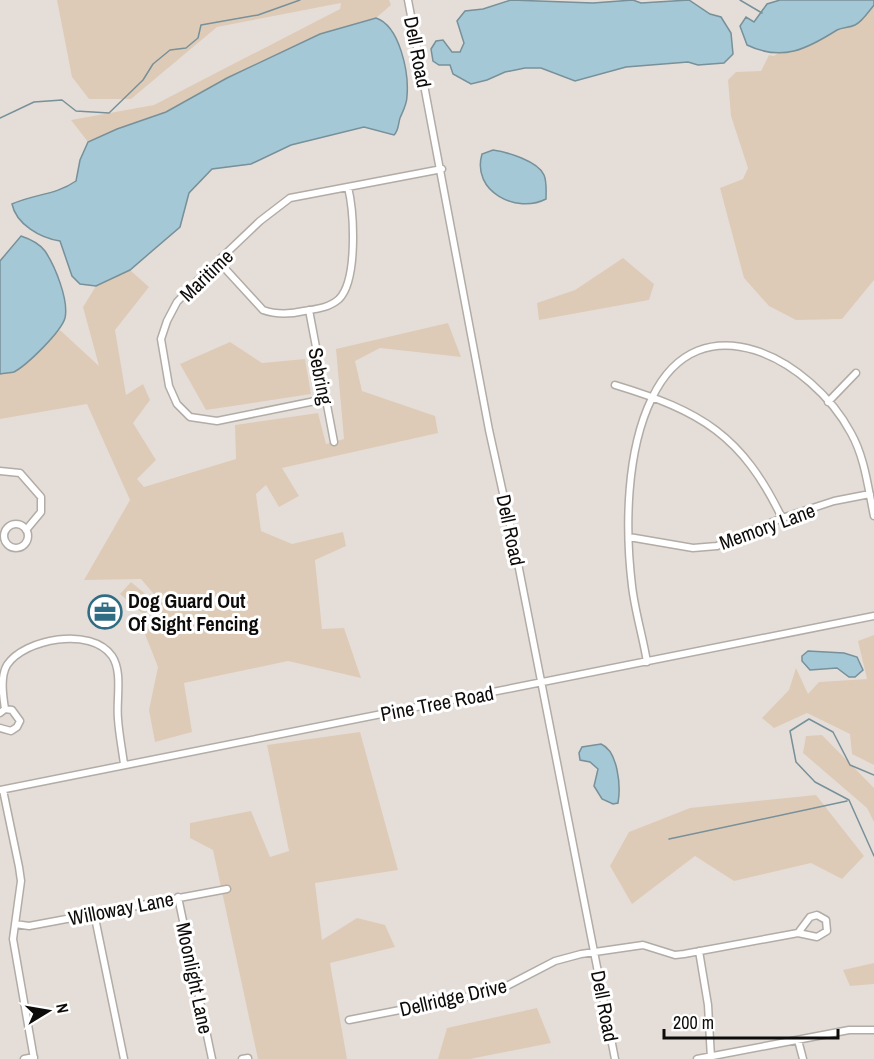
<svg xmlns="http://www.w3.org/2000/svg" width="874" height="1059" viewBox="0 0 874 1059" font-family="'Archivo Narrow',sans-serif">
  <style>
    .green { fill: #decbb7 }
    .water { fill: #a4c8d6; stroke: #779099; stroke-width: 1.5 }
    .lines { fill: none; stroke-linecap: round; stroke-linejoin: round }
    .stream { stroke: #779099; stroke-width: 1.5 }
    .street-casing { stroke: #b2aca6; stroke-width: 9 }
    .street { stroke: #fff; stroke-width: 6 }
    .labels { text-anchor: middle; dominant-baseline: central; stroke-width: 6; stroke-linejoin: round; paint-order: stroke }
    .street-label { font-size: 20px; fill: #0e0c0a; stroke: #fff }
    .poi-label { font-size: 20px; font-weight: bold; fill: #0e0c0a; stroke: #fff; text-anchor: start }
  </style>
  <rect width="100%" height="100%" fill="#e5ded8"/>
  <path class="green" d="M57,0H389L391,5L376,18L320,34L227,78L166,112L117,129L88,142L71,120L154,105L340,9L341,3L217,27L131,99H89L72,77Z
    M859,0H874V280L842,319L796,320L769,306L744,278L720,188L743,179L748,168L731,116L728,80L736,72L761,71L769,55L774,56Z
    M623,258L654,284L649,300L539,320L537,303L575,290Z
    M130,270L149,287L115,330L126,395L143,384L150,400L133,423L156,460L137,479L144,487L236,459L235,425L318,413L326,444L344,439L336,349L448,323L461,357L380,348L355,361L362,391L435,416L438,433L282,468L299,496L279,507L266,485L256,494L261,531L292,544L343,532L346,546L315,560L322,629L344,628L361,678L288,661L184,683L192,732L155,742L149,710L158,667L145,634L159,600L141,579L84,580L130,500L87,404L0,419V374L14,372L60,330L99,366L83,307L96,286Z
    M230,342L262,363L305,359L311,394L206,410L180,364Z
    M131,582L155,602L144,615L120,594Z
    M874,635V765L852,754L850,734L807,713L774,728L762,718L789,690L796,668L808,694L819,682L867,679L858,641Z
    M360,732L398,870L315,883L322,940L357,918L385,925L395,947L330,963L347,1059H258L213,850L190,838V823L251,811L270,857L289,851L267,745Z
    M822,735L874,788V822L867,808L803,753L806,736Z
    M816,795L864,856L842,879L811,863L734,881L695,856L632,904L610,866L629,832L690,808Z
    M874,963V984L850,986L843,970Z
    M537,1008L551,1043L470,1059H438L447,1028Z"/>
  <path class="water" d="M511,0L593,3L633,0L641,3L689,0L710,14L721,17L731,33L733,54L724,63L698,65L688,62L626,67L575,81L541,68H525L505,72L487,80L471,84L453,74L450,65H439L433,61L431,49L436,41L443,40L452,52H460L464,43L457,21L465,11L483,9Z
    M780,0H874V5C869,11 862,22 855,25C849,28 843,27 837,30C807,49 782,62 747,45L740,26L746,17L754,22L767,4Z
    M376,18C400,26 409,73 407,96C407,104 403,111 400,118C398,124 399,130 394,135L364,127L291,145L251,164L212,169L189,193L180,227L130,270L96,286L80,284L72,276L60,241C40,238 16,224 12,204C34,194 56,195 76,181L80,160L88,142L117,129L166,112L227,78L320,34Z
    M493,150C507,152 538,161 544,175C547,182 546,191 546,199C517,214 471,192 482,154Z
    M21,236C30,239 39,243 45,251C55,266 69,300 65,318C61,332 27,365 14,372C10,373 4,373 0,374V261Z
    M808,651L844,653L857,657L863,670L855,677H849L837,668L810,670L802,661V656Z
    M601,744C618,751 621,786 618,803L613,804L602,799L594,786L598,769L590,762L580,760L579,753L582,747Z"/>
  <g class="lines">
    <path class="stream" d="M740,0L762,13
      M0,118L34,102L62,100L76,111L109,113L143,80L153,64L170,50L186,48L198,38L201,25L258,15L300,0
      M874,775L850,765L833,732L809,719L790,731L796,762L815,782L849,800L874,856
      M669,839L847,801"/>
    <defs>
      <path id="street" d="M408,0L489,430L514,543L615,1059
        M219,262L263,310C277,315 291,314 304,311C316,309 329,308 339,299C358,280 354,212 348,187
        M309,310L334,442
        M615,385C701,411 742,435 782,518
        M325,399L217,421L190,417L177,404L169,386L161,339L167,321L177,302L197,281L260,221L290,198L442,169
        M828,402L856,373
        M0,471L20,473L41,497V512L26,530
        M4 536a12 12 0 1 1 24 0a12 12 0 1 1-24 0Z
        M629,537L693,548L717,546L782,518L834,501L870,494
        M647,662C643,637 635,612 632,586C625,528 626,451 652,398C700,297 812,360 851,433C865,458 868,488 874,516
        M5,709C3,696 0,677 7,665C24,639 91,626 112,656C123,672 116,700 118,719C119,734 122,749 124,764
        M0,713L5,709L12,710L20,721L17,727L11,731L0,728
        M0,790L874,616
        M3,790L19,867L21,881L13,939L34,1059
        M178,897L212,1059
        M94,913L124,1059
        M15,924L29,926L227,889
        M699,951L708,1005L711,1058
        M349,1020L497,991L555,961L581,954L643,945L675,955L684,954L798,933L817,937L827,931L826,920L817,915L810,917L798,933
        M798,1040L803,1059
        M24,1059L34,1057
        M242,1059L248,1058
        M697,1059L849,1030H874"/>
    </defs>
    <use href="#street" class="street-casing"/>
    <use href="#street" class="street"/>
  </g>
  <defs>
    <symbol id="office-ring" viewBox="-11 -11 22 22"><circle r="9.5" fill="#fff" stroke="#306d84" stroke-width="1.5"/><path d="M-6-3h4V-5.5h4V-3h4V5H-6ZM-1-4.5V-3h2v-1.5ZM-6 0V1H6V0Z" fill="#306d84"/></symbol>
  </defs>
  <g fill-rule="evenodd">
    <use href="#office-ring" x="86" y="593" width="38" height="38"/>
  </g>
  <g class="labels">
    <g class="street-label">
      <text transform="translate(418 52) rotate(79)">Dell Road</text>
      <text transform="translate(206 275) rotate(-44)">Maritime</text>
      <text transform="translate(321 376) rotate(79)">Sebring</text>
      <text transform="translate(767 526) rotate(-20)">Memory Lane</text>
      <text transform="translate(511 530) rotate(78)">Dell Road</text>
      <text transform="translate(437 703) rotate(-11)">Pine Tree Road</text>
      <text transform="translate(121 908) rotate(-11)">Willoway Lane</text>
      <text transform="translate(195 978) rotate(78)">Moonlight Lane</text>
      <text transform="translate(453 997) rotate(-13)">Dellridge Drive</text>
      <text transform="translate(605 1006) rotate(79)">Dell Road</text>
    </g>
    <g class="poi-label">
      <text x="128" y="600">Dog Guard Out<tspan x="128" dy="23">Of Sight Fencing</tspan></text>
    </g>
  </g>
  <g transform="translate(48 1011) rotate(79)" stroke="#ffffff" stroke-width="4.5" paint-order="stroke">
  <path d="M0-4.5L10 22L0 15L-10 22Z" fill="#0e0c0a"/>
  <text y="-9" font-size="16" font-weight="bold" text-anchor="middle" fill="#0e0c0a">N</text>
  </g>
  <path d="M664 1029v9h174v-9" fill="none" stroke="#0e0c0a" stroke-width="3"/>
  <text x="673" y="1029" font-size="18" fill="#0e0c0a" stroke="#ffffff" stroke-width="4.5" paint-order="stroke">200 m</text>
</svg>
